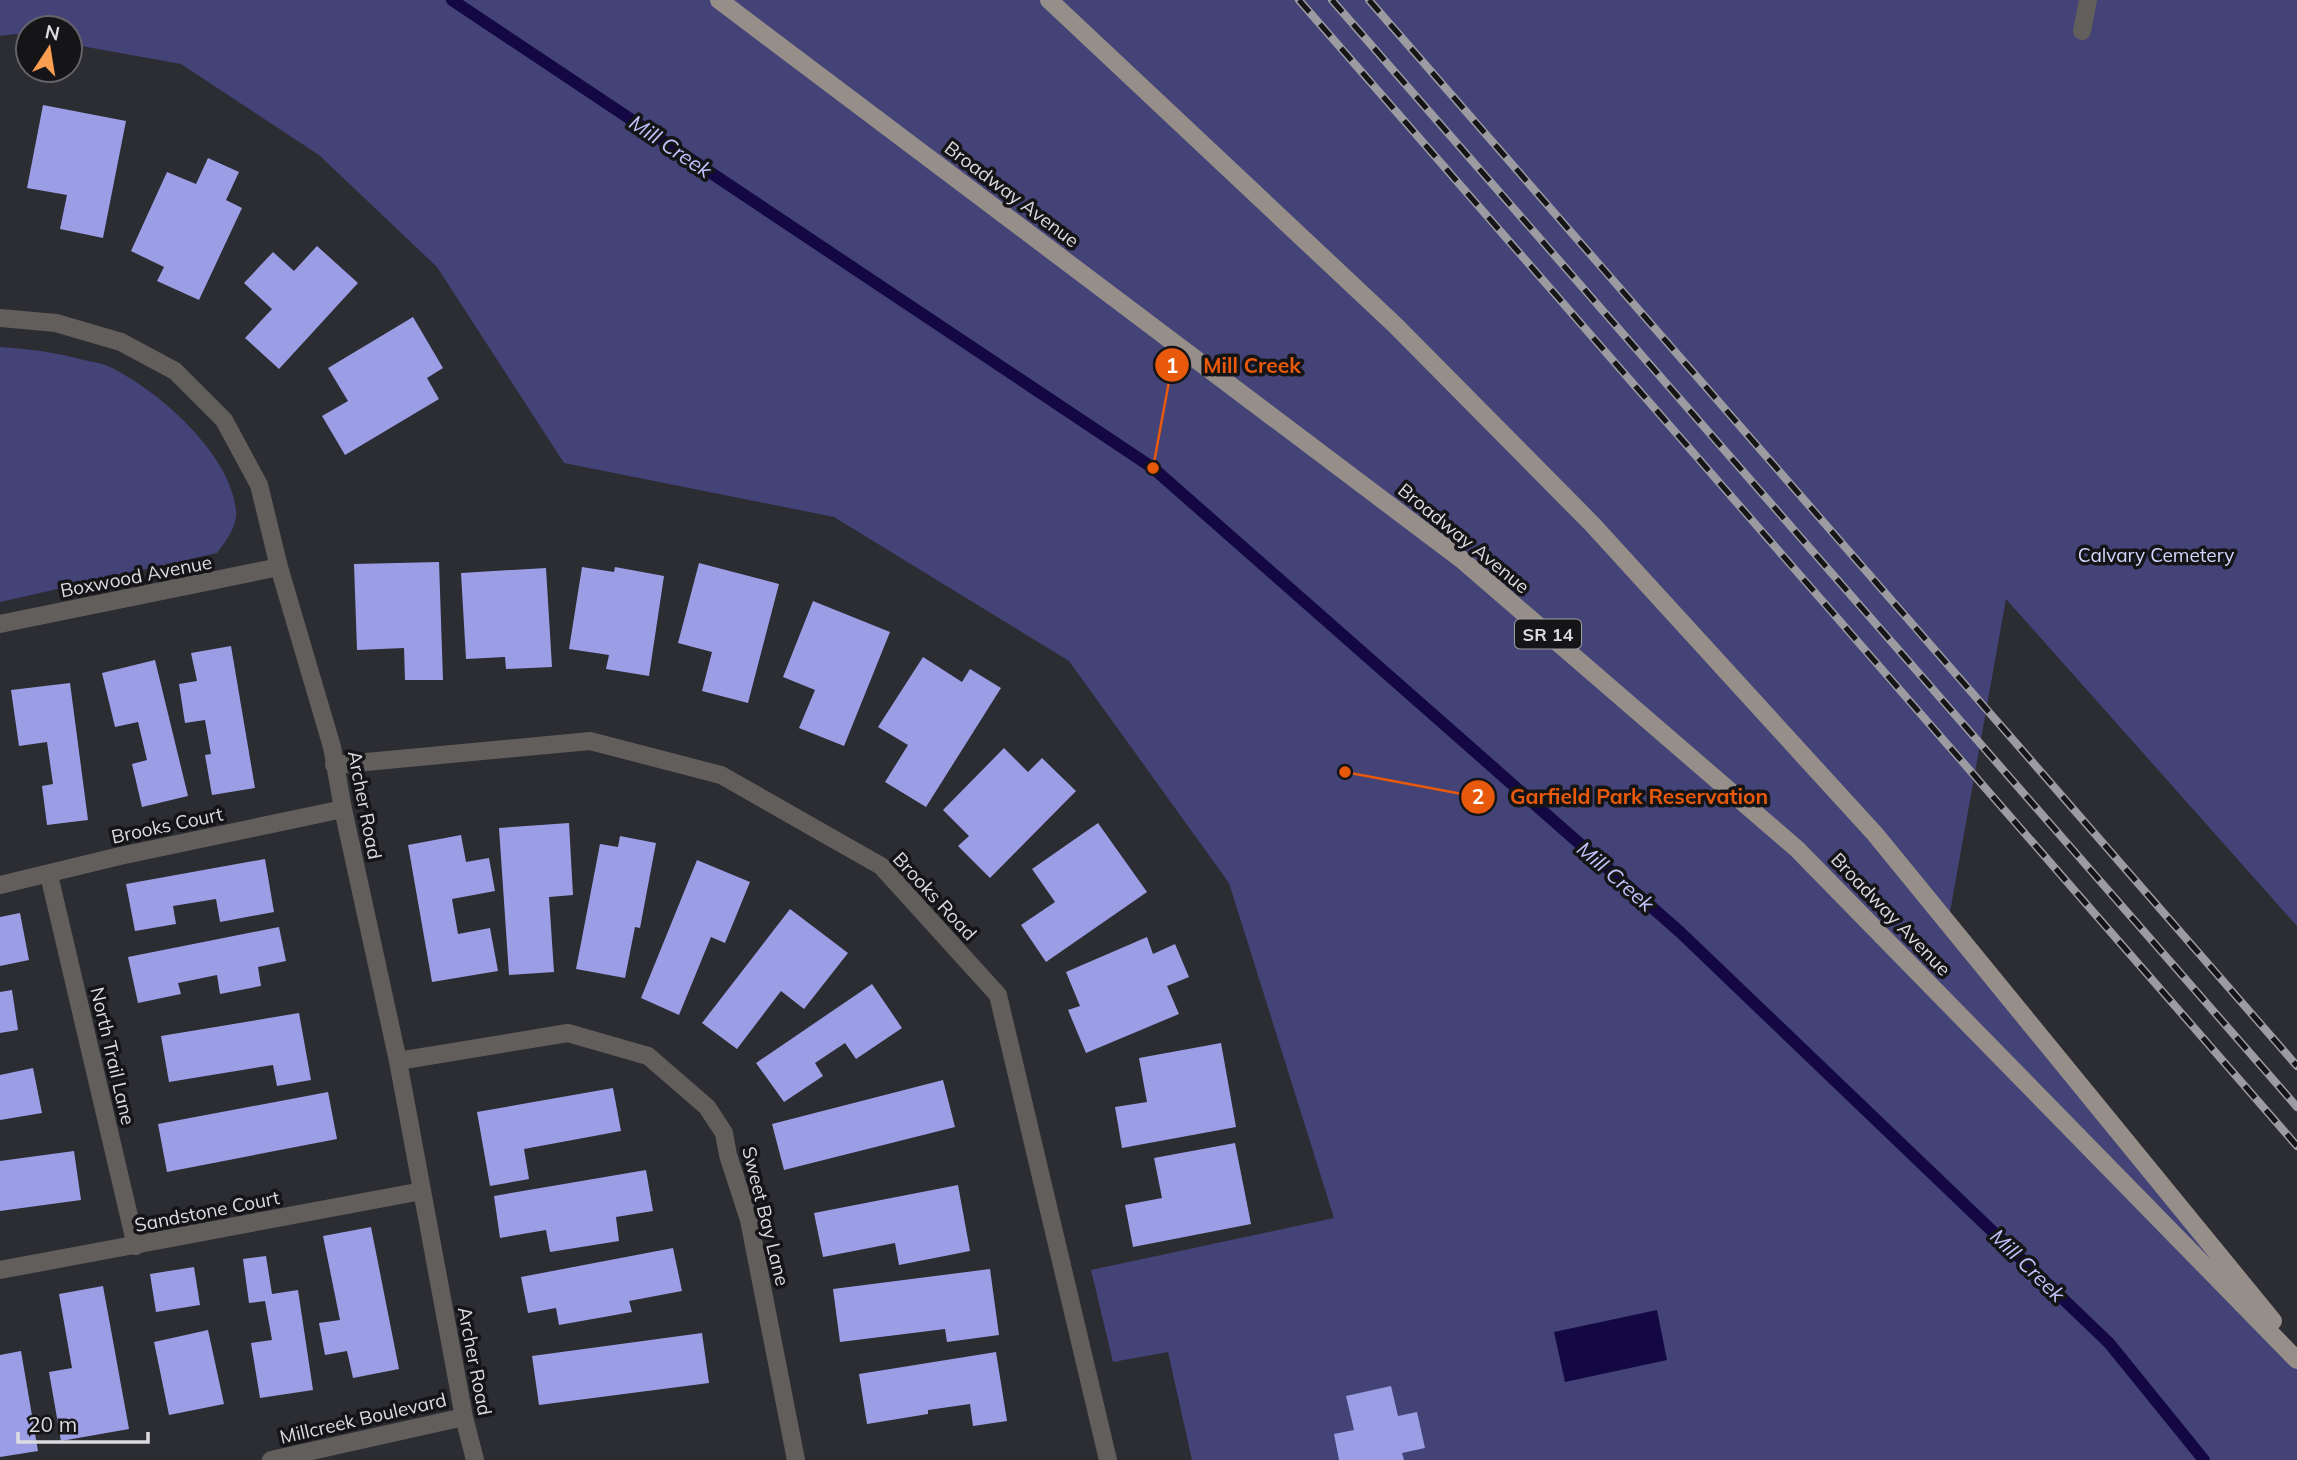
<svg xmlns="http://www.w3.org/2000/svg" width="2297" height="1460" viewBox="0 0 2297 1460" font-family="Mulish,sans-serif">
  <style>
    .green { fill: #434377 }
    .water { fill: #140844 }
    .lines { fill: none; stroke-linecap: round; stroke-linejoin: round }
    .stream { stroke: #140844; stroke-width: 12 }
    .building { fill: #9b9ee5 }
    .minor { stroke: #615e5b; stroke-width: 18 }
    .major { stroke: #958e89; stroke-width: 18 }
    .rail-casing { stroke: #9b9ba1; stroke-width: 8 }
    .rail { stroke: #151518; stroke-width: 5; stroke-dasharray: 16; stroke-linecap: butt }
    .labels { text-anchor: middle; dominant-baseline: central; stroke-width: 7; stroke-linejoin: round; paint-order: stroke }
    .shield { fill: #151518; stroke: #a0a0a4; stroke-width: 2 }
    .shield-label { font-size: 18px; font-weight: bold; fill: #dbdbe0 }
    .street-label { font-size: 19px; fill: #dbdbe0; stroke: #151518 }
    .park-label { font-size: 19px; fill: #d3d6fd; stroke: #151518 }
    .water-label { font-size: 21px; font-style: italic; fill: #c0c3fc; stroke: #151518 }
    .leader { fill: none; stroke: #e8590c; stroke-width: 2.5 }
    .callout-dot { fill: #e8590c; stroke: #151518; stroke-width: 2.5 }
    .mark-label { font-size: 21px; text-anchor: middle; font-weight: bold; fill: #fff }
    .callout-label { font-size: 21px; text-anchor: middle; font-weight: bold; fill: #e8590c; stroke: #151518; stroke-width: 7; stroke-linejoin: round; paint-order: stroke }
  </style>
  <rect width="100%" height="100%" fill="#2c2c33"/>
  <path class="green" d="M0,0H2297V926L2006,599L1948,923L2297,1351V1460H1192L1168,1352L1113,1362L1091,1270L1334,1218L1229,883L1069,661L834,517L564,463L437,267L319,155L181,64L70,44V28H28V36L16,34L0,36Z
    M0,347C31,349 54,352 84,360C92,362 102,363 110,367C159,391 230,453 236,510C238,526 226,541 217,553L0,602Z"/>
  <path class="water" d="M1657,1310L1667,1360L1565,1382L1554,1332Z"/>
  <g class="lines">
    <path class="stream" d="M452,0L1153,468L1680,932L2109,1343L2204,1460"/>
  </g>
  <path class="building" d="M43,105L126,121L103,238L60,229L67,195L27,188Z
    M208,158L239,172L226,200L242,208L199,300L157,281L164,267L131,251L167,172L196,184Z
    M317,246L358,283L279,369L245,338L272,309L244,283L273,252L294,271Z
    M413,317L443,368L427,378L439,399L345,455L322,416L348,401L328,368Z
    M439,562L443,680H405L404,648L357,650L354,564Z
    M699,563L779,584L748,703L702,691L712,652L678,643Z
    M582,567L614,572L615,567L664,576L649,676L606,669L609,655L569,649Z
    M546,568L552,667L506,669L505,657L466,659L461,573Z
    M813,601L890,632L844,746L799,728L815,690L783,677Z
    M231,646L255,788L212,795L205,755L211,754L205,720L185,723L179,684L197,681L191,653Z
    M923,657L962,682L970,669L1001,688L926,807L885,782L908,745L878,727Z
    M155,660L188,796L142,807L132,764L147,760L138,722L115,727L102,673Z
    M70,683L88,820L47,825L42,786L53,784L47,742L19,746L11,690Z
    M1004,748L1028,772L1042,758L1076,791L990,878L958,846L969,836L943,810Z
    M569,823L573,895L549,897L554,972L509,975L499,828Z
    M1098,823L1147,892L1046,962L1021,925L1055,902L1032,869Z
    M461,835L466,862L489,858L495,891L452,899L458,934L490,928L498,971L432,982L408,845Z
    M620,836L656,843L640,928L635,927L625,978L576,969L600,844L618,847Z
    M265,859L274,912L220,922L216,899L173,906L176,924L135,931L126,884Z
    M697,860L750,882L725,943L711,937L679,1015L641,998Z
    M790,909L848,953L804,1009L781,991L737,1049L702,1023Z
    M20,913L29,960L0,966V917Z
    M279,927L286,961L258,967L261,986L220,994L217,975L178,983L181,994L138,1003L128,957Z
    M1147,937L1153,954L1175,944L1189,977L1167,986L1179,1014L1086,1053L1068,1010L1080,1006L1066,972Z
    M872,984L902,1028L856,1059L845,1043L815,1063L823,1076L784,1102L756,1063Z
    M12,990L18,1030L0,1033V992Z
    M299,1013L311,1080L277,1086L273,1065L169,1082L161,1036Z
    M1221,1043L1236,1127L1122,1148L1115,1107L1147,1102L1139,1058Z
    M33,1068L42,1113L0,1120V1075Z
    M943,1080L955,1127L784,1170L772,1124Z
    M613,1088L621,1131L524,1149L529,1179L490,1186L477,1112Z
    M328,1092L337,1139L167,1172L158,1124Z
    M1235,1143L1251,1224L1133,1247L1125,1205L1162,1198L1154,1158Z
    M74,1151L81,1200L0,1211V1161Z
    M646,1170L653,1211L616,1217L619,1241L550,1252L546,1230L500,1238L494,1196Z
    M958,1185L970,1251L899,1265L895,1243L823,1257L814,1213Z
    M371,1227L399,1369L353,1378L347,1351L325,1355L319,1323L340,1320L323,1236Z
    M673,1248L682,1291L629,1301L632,1312L559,1325L556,1308L528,1313L521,1277Z
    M266,1256L272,1294L298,1290L313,1390L260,1398L251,1343L272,1340L265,1301L249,1303L243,1259Z
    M194,1267L200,1305L156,1312L150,1274Z
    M990,1269L999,1335L947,1342L945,1329L840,1342L833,1289Z
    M103,1286L129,1429L61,1441L49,1372L72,1368L59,1294Z
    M208,1330L224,1404L169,1415L154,1342Z
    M702,1333L709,1383L539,1405L532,1356Z
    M21,1351L38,1451L0,1457V1355Z
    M996,1352L1007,1421L973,1426L970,1404L928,1410V1414L867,1424L859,1374Z
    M1391,1386L1398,1416L1417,1412L1425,1448L1402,1453L1404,1460H1339L1334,1434L1354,1430L1346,1396Z"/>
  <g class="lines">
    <path class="minor" d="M2082,31L2088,0
      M0,318L56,323L121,342L175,371L224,420L259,485L279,567L332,747L343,809L398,1061L464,1417L475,1460
      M0,624L279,567
      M334,765L590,741L721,775L881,866L998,995L1108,1460
      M49,875L136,1246
      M0,885L120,856L343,809
      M398,1061L568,1033L648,1056L707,1107L724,1133L728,1155L749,1220L796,1460
      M0,1270L422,1191
      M271,1460L464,1417"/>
    <path class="major" d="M719,0L1461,559L1797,849L2297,1360
      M1049,0L1395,325L1592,524L1875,834L2273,1321"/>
    <defs>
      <path id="rail" d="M1299,0L2297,1146
        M1332,0L2297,1107
        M1369,0L2297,1066"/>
    </defs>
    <use href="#rail" class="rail-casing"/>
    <use href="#rail" class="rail"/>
  </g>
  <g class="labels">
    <rect class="shield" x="1515" y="619.5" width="66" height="29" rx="5"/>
    <g class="shield-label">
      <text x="1548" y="634">SR 14</text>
    </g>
    <g class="street-label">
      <text transform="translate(1012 194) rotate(37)">Broadway Avenue</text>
      <text transform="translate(1464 538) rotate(39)">Broadway Avenue</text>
      <text transform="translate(136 576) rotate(-11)">Boxwood Avenue</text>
      <text transform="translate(365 805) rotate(79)">Archer Road</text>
      <text transform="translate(167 825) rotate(-12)">Brooks Court</text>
      <text transform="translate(935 896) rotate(47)">Brooks Road</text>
      <text transform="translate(1891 914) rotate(46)">Broadway Avenue</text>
      <text transform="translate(113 1056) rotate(77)">North Trail Lane</text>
      <text transform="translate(207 1211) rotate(-11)">Sandstone Court</text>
      <text transform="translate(766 1216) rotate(76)">Sweet Bay Lane</text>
      <text transform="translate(475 1361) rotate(79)">Archer Road</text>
      <text transform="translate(363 1418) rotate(-13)">Millcreek Boulevard</text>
    </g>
    <g class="park-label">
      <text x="2156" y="555">Calvary Cemetery</text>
    </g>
    <g class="water-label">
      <text transform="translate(671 146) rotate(34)">Mill Creek</text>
      <text transform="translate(1616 876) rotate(41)">Mill Creek</text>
      <text transform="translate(2028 1265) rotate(44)">Mill Creek</text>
    </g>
  </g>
  <path class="leader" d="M1153 468L1172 365M1345 772L1478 797"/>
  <g class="callout-dot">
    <circle cx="1153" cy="468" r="7"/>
    <circle cx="1345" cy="772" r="7"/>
    <circle cx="1172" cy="365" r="18"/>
    <circle cx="1478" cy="797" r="18"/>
  </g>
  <g class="mark-label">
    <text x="1172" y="373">1</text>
    <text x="1478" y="804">2</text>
  </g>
  <g class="callout-label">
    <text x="1252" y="373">Mill Creek</text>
    <text x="1639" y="804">Garfield Park Reservation</text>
  </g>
  <g transform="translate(49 49) rotate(12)"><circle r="33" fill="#151518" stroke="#646468" stroke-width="2"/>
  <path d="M0-5L12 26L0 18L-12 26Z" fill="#fb9e51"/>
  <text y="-10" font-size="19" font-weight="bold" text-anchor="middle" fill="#dbdbe0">N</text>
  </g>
  <path d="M18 1432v10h130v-10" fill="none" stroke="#dbdbe0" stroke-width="3.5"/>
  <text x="28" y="1432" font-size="21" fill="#dbdbe0" stroke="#151518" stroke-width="5" paint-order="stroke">20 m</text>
</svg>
